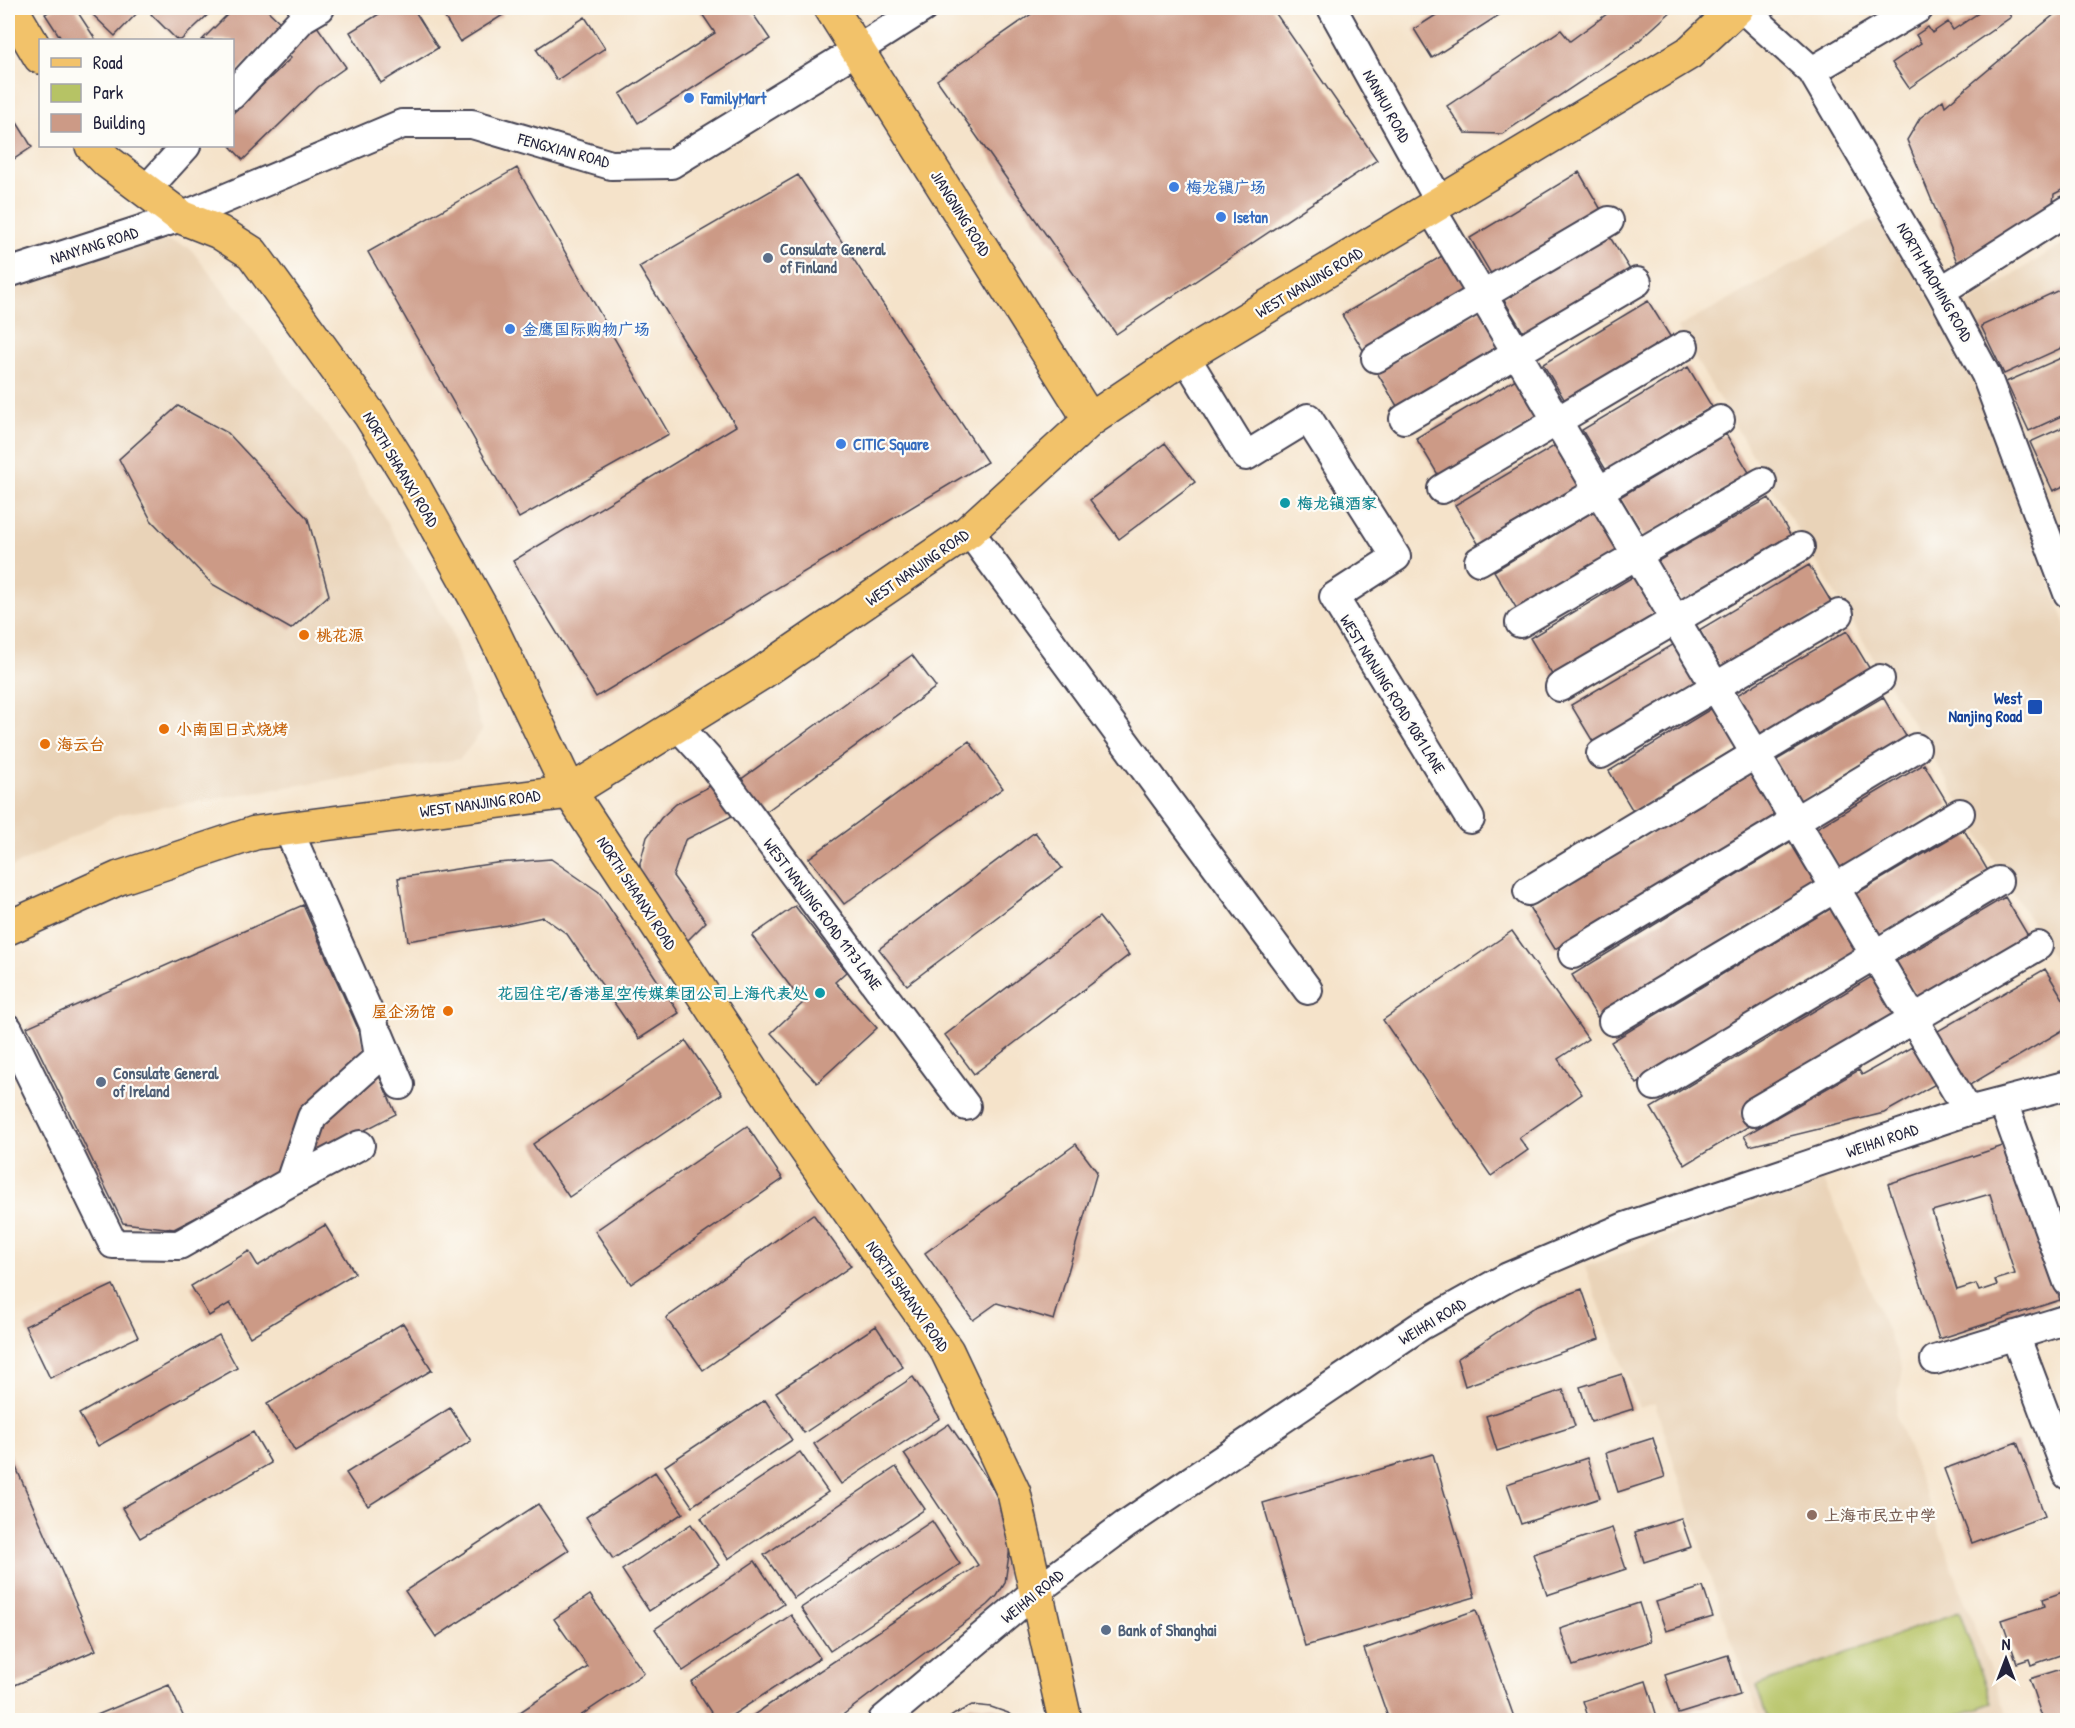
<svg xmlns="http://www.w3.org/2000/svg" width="2075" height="1728" viewBox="0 0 2075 1728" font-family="'Patrick Hand','LXGW WenKai TC',sans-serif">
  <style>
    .built { fill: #e9d3b8 }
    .green { fill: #b6c365; stroke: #6c7250; stroke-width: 1.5 }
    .building { fill: #cc9a86; fill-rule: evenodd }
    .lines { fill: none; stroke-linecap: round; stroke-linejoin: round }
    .minor-casing { stroke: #423f50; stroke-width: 32 }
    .major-casing { stroke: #423f50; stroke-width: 36 }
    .minor { stroke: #fff; stroke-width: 28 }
    .major { stroke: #f2c26a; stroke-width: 33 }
    .shop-dot { fill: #3f7fe0; stroke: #fdfcf7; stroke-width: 2 }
    .service-dot { fill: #5c6f8a; stroke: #fdfcf7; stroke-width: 2 }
    .culture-dot { fill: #0f9aa8; stroke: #fdfcf7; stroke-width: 2 }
    .food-dot { fill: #e8710a; stroke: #fdfcf7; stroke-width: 2 }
    .transit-dot { fill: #1a4fb4; stroke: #fdfcf7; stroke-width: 2 }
    .education-dot { fill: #8d6e63; stroke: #fdfcf7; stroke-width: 2 }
    .labels { text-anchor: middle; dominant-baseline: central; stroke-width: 4.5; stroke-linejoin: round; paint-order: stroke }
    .shop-label { font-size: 16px; font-weight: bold; fill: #366cbe; stroke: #fdfcf7; text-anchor: start }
    .street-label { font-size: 16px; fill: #22223b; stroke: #fdfcf7 }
    .service-label { font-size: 16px; font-weight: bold; fill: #4e5e75; stroke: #fdfcf7; text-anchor: start }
    .culture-label { font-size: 16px; font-weight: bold; fill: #0d838f; stroke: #fdfcf7; text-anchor: start }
    .food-label { font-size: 16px; font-weight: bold; fill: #c56008; stroke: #fdfcf7; text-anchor: start }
    .transit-label { font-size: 16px; font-weight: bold; fill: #164399; stroke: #fdfcf7; text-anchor: end }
    .education-label { font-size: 16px; font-weight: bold; fill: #785e54; stroke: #fdfcf7; text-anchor: start }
  </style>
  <rect width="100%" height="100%" fill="#fdfcf7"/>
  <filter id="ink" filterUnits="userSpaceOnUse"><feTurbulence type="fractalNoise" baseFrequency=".0167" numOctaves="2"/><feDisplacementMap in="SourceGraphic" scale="12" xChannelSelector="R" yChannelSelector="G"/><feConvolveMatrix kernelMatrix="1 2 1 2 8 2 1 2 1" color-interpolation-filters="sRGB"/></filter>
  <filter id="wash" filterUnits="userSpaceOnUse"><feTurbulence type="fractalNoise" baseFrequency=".008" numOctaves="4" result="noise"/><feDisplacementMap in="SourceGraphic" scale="24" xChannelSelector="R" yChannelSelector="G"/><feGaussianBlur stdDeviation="1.35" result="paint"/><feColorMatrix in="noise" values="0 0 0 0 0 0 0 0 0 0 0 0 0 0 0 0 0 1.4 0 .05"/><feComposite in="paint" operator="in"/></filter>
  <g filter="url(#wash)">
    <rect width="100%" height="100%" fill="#f5e3ca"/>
    <path class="built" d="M1881,216L1976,379L2067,628V983L1677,328Z
      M158,237L190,248L337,439L450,627L482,731L460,759L119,814L8,869V287Z
      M2067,241V564L1962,307Z
      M1823,1178L1903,1368L1895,1413L2009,1720H1761L1723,1617L1655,1403L1639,1408L1585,1267Z"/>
    <path class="green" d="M1959,1612L1992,1703L1943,1720H1768L1756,1686Z"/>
    <g id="blocks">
      <path class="building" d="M55,8H75L96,40H62L45,14Z
        M98,8H142L115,36L92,14Z
        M158,8H215L181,40H177L151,14Z
        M234,8H265L283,25L232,77V40H202Z
        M374,8H413L438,48L381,83L350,32L379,14Z
        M444,8H498L503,15L460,42L440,10Z
        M698,8H749L770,39L638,123L620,94L715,33Z
        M1040,8H1272L1377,160L1116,334L937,80Z
        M1447,8H1510L1432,58L1414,29Z
        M1615,8H1675L1631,48L1502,134L1465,133L1447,106L1561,30L1570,41Z
        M1986,8H2018L2009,14L2011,17L1909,88L1892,63L1921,43L1916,35L1928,27L1932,33L1948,22L1953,30Z
        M2062,8H2068V187L2054,194L2052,211L1957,262L1907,140L1920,118L1943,100L1945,106Z
        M585,17L605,48L557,80L536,49Z
        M314,22L346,67L318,87L243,160L230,146H232V114L291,58L280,48Z
        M8,108L32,147L8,163Z
        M517,168L669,434L519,518L368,252Z
        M1579,172L1603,213L1494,279L1470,238Z
        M798,175L987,462L596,697L513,561L736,426L639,267Z
        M1608,234L1632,273L1526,337L1502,297Z
        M1447,253L1471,292L1366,355L1342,315Z
        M2068,286V345L2004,374L1981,326Z
        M1648,301L1673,341L1567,404L1543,364Z
        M1482,309L1506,348L1400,411L1376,371Z
        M2068,355V413L2029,431L2006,382Z
        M1688,367L1712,407L1606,470L1582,430Z
        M1521,376L1545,415L1440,478L1416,438Z
        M178,406L228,433L308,519L329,595L291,629L212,584L151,520L119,459Z
        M2068,425V484L2053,491L2030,442Z
        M1726,434L1750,474L1644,537L1620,497Z
        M1561,442L1585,482L1479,545L1455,505Z
        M1165,443L1195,482L1119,539L1090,500Z
        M1769,498L1792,538L1682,602L1658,561Z
        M1599,508L1623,548L1518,611L1494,571Z
        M2068,523V548L2058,527Z
        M1809,565L1833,605L1723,670L1699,630Z
        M1636,575L1660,615L1554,678L1530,638Z
        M1847,631L1871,671L1760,735L1737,695Z
        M1676,643L1700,683L1595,745L1571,705Z
        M912,655L936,687L760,816L736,783Z
        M1883,697L1907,738L1799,802L1775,761Z
        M1714,707L1738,747L1633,811L1609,771Z
        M969,741L1003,788L844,904L809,858Z
        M1924,764L1948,804L1840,869L1815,829Z
        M1751,774L1777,816L1555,949L1529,907Z
        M712,785L732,816L685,840L673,876L706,922L678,950L641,897L640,863L647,837L661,818L676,804Z
        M1964,830L1988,871L1879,936L1854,895Z
        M1035,832L1062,868L907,985L879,949Z
        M1793,840L1819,883L1597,1017L1572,975Z
        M551,859L599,892L679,1013L639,1039L567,934L543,917L506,925L408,941L398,878L496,863Z
        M2005,897L2030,939L1919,1003L1895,962Z
        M303,905L396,1114L174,1229L123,1223L27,1027Z
        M795,906L846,972L835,982L877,1028L817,1083L771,1033L803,1003L752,936Z
        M1833,907L1859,950L1637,1084L1611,1042Z
        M1099,917L1129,955L974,1074L945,1035Z
        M1512,931L1588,1039L1558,1059L1582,1094L1519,1138L1528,1150L1491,1176L1383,1020Z
        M2045,969L2068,1007V1027L1963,1089L1931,1035Z
        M1873,976L1898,1018L1740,1112L1749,1126L1685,1165L1651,1108Z
        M686,1041L722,1094L569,1197L533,1144Z
        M1919,1043L1941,1081L1884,1113L1750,1146L1744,1136L1859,1070L1862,1075Z
        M747,1126L783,1179L631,1284L595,1231Z
        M1076,1144L1097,1172L1054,1320L997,1303L973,1320L925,1253Z
        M2009,1144L2060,1300L1939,1339L1888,1184ZM1990,1194L2015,1274L1995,1280L1997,1285L1979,1291L1976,1284L1957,1290L1932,1211Z
        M813,1214L851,1266L703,1370L666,1318Z
        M325,1225L355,1273L250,1337L230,1303L209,1316L191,1286L249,1251L258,1266Z
        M113,1285L138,1337L50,1378L25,1326Z
        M1582,1289L1599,1339L1465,1386L1457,1359L1538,1305Z
        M403,1323L432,1370L295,1451L267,1404Z
        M876,1326L903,1367L804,1433L776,1392Z
        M219,1335L237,1368L98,1446L79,1414Z
        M1622,1374L1633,1409L1591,1422L1580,1387Z
        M913,1377L940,1418L841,1484L814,1444Z
        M1563,1390L1575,1426L1497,1451L1486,1416Z
        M765,1400L792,1440L692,1506L665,1466Z
        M450,1408L471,1441L368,1506L346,1473Z
        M949,1424L991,1485L999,1501L1010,1547L1005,1583L997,1596L988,1605L836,1720H746L978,1565L904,1454Z
        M253,1432L271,1463L140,1538L122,1508Z
        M1653,1438L1665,1477L1618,1492L1606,1453Z
        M2017,1442L2045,1516L1972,1543L1944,1469Z
        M8,1449L96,1650L8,1688Z
        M800,1452L828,1492L728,1559L701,1518Z
        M1433,1454L1475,1597L1305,1646L1263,1503Z
        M1587,1458L1600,1498L1521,1524L1507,1484Z
        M896,1467L925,1509L794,1598L764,1555Z
        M655,1472L683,1513L613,1559L586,1517Z
        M538,1504L569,1550L436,1637L405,1591Z
        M1681,1518L1691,1547L1644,1562L1635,1532Z
        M932,1521L960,1564L830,1651L801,1608Z
        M691,1524L719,1565L649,1611L622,1570Z
        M1612,1528L1626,1569L1547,1595L1533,1554Z
        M755,1561L784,1604L683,1671L655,1629Z
        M1703,1587L1713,1617L1666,1631L1656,1602Z
        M2068,1590V1645L2064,1647L2066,1653L2031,1665L2029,1659L2017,1663L2002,1620L2045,1606L2043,1599Z
        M590,1595L644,1673L574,1720H508L588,1667L554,1619Z
        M1639,1603L1651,1641L1573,1666L1560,1629Z
        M1476,1610L1515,1720H1389L1364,1649Z
        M791,1615L820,1658L725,1720H716L691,1682Z
        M1728,1655L1740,1695L1678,1714L1665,1675Z
        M2068,1667V1720H2057L2056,1718L2043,1720L2029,1679Z
        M1646,1681L1658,1720H1589L1583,1701Z
        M169,1685L185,1720H85Z
        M972,1705L991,1707L1008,1713L1016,1720H946L955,1714Z"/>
    </g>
  </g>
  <g filter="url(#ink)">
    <use href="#blocks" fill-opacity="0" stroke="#423f50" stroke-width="1.5"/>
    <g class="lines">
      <defs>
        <path id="minor" d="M1332,8L1441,204
          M1742,8L1812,71L1941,291L1986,375L2068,593
          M1812,71L1919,8
          M232,95L303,18L320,8
          M145,191L186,146
          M1431,209L1968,1111
          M8,273L181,217L402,124H472L611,165L671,164L857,50L923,8
          M1941,291L2068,210
          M1185,356L1246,456L1308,418L1396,557L1334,597L1470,819
          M1376,358L1609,221
          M1404,419L1637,282
          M1442,489L1684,346
          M969,531L1308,990
          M1479,561L1720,420
          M1520,623L1762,482
          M1560,687L1800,547
          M677,725L709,760L966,1106
          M1601,754L1839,614
          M1528,891L1880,679
          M1573,954L1916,748
          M1613,1021L1960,813
          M8,1029L113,1244L179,1245L290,1182L312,1117L379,1057L374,1025L288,829
          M379,1035L400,1085
          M1655,1086L1998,881
          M2003,1102L2068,1282
          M1754,1112L2038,946
          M290,1182L360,1145
          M2015,1335L2068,1475
          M1935,1360L2068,1319
          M883,1720L1035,1592L1125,1525L1422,1325L1508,1277L1625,1227L1968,1111L2068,1085"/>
        <path id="major" d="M11,8L40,57
          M831,8L1090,420
          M92,146L108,162L181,217L219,232L252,253L370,415L408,476L484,613L570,792L788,1124L947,1351L1014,1493L1065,1720
          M8,928L119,878L255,833L570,792L760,674L969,531L1090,420L1185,356L1689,53L1737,8"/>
      </defs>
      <use href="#minor" class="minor-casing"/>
      <use href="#major" class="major-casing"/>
      <use href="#minor" class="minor"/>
      <use href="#major" class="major"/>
    </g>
  </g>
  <g class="shop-dot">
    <circle cx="689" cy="98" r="6"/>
    <circle cx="1174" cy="187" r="6"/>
    <circle cx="1221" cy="217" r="6"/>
    <circle cx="510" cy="329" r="6"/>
    <circle cx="841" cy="444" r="6"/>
  </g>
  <g class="service-dot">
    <circle cx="768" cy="258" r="6"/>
    <circle cx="101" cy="1082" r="6"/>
    <circle cx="1106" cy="1630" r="6"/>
  </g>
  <g class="culture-dot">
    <circle cx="1285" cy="503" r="6"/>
    <circle cx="820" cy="993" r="6"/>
  </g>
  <g class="food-dot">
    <circle cx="304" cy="635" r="6"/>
    <circle cx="164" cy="729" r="6"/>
    <circle cx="45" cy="744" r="6"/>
    <circle cx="448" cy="1011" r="6"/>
  </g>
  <rect class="transit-dot" x="2027" y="699" width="16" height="16" rx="3"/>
  <circle class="education-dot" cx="1812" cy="1515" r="6"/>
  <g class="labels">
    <g class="shop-label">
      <text x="701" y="98">FamilyMart</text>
      <text x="1186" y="187">梅龙镇广场</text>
      <text x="1233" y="217">Isetan</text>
      <text x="522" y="329">金鹰国际购物广场</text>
      <text x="853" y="444">CITIC Square</text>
    </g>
    <g class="street-label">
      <text transform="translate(1387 106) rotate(61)">NANHUI ROAD</text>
      <text transform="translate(564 150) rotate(15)">FENGXIAN ROAD</text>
      <text transform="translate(961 213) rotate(58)">JIANGNING ROAD</text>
      <text transform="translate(94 245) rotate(-18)">NANYANG ROAD</text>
      <text transform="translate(1309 282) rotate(-31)">WEST NANJING ROAD</text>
      <text transform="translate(1935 282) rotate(60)">NORTH MAOMING ROAD</text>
      <text transform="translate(401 469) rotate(59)">NORTH SHAANXI ROAD</text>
      <text transform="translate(917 567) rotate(-35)">WEST NANJING ROAD</text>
      <text transform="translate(1393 694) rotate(58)">WEST NANJING ROAD 1081 LANE</text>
      <text transform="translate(480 803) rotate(-8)">WEST NANJING ROAD</text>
      <text transform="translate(637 893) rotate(57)">NORTH SHAANXI ROAD</text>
      <text transform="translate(823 914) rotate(53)">WEST NANJING ROAD 1173 LANE</text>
      <text transform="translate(1882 1140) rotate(-19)">WEIHAI ROAD</text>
      <text transform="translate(908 1296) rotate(55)">NORTH SHAANXI ROAD</text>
      <text transform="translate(1432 1321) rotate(-31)">WEIHAI ROAD</text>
      <text transform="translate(1032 1596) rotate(-39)">WEIHAI ROAD</text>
    </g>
    <g class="service-label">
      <text x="780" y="249">Consulate General<tspan x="780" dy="18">of Finland</tspan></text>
      <text x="113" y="1073">Consulate General<tspan x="113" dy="18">of Ireland</tspan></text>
      <text x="1118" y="1630">Bank of Shanghai</text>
    </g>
    <g class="culture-label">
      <text x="1297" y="503">梅龙镇酒家</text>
      <text x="808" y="993" text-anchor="end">花园住宅/香港星空传媒集团公司上海代表处</text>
    </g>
    <g class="food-label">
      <text x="316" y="635">桃花源</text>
      <text x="176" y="729">小南国日式烧烤</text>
      <text x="57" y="744">海云台</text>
      <text x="436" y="1011" text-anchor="end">屋企汤馆</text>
    </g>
    <g class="transit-label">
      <text x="2022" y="698">West<tspan x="2022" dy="18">Nanjing Road</tspan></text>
    </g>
    <g class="education-label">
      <text x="1824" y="1515">上海市民立中学</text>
    </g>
  </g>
  <rect width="2075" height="1728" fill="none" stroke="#fdfcf7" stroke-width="30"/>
  <rect x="39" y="39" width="195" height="108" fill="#fdfcf7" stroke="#a5a5ac" stroke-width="1.5"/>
  <rect x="51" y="58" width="30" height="9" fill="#f2c26a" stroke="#a5a5ac" stroke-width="1.5"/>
  <text x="93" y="69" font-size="18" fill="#22223b">Road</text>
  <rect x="51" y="84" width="30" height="18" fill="#b6c365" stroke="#a5a5ac" stroke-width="1.5"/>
  <text x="93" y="99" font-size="18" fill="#22223b">Park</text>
  <rect x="51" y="114" width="30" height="18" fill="#cc9a86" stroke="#a5a5ac" stroke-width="1.5"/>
  <text x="93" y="129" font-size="18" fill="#22223b">Building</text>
  <g transform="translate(2006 1659)" stroke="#fdfcf7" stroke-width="4.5" paint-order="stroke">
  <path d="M0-4.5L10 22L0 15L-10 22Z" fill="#22223b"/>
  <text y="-9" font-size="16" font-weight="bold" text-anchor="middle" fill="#22223b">N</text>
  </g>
</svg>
